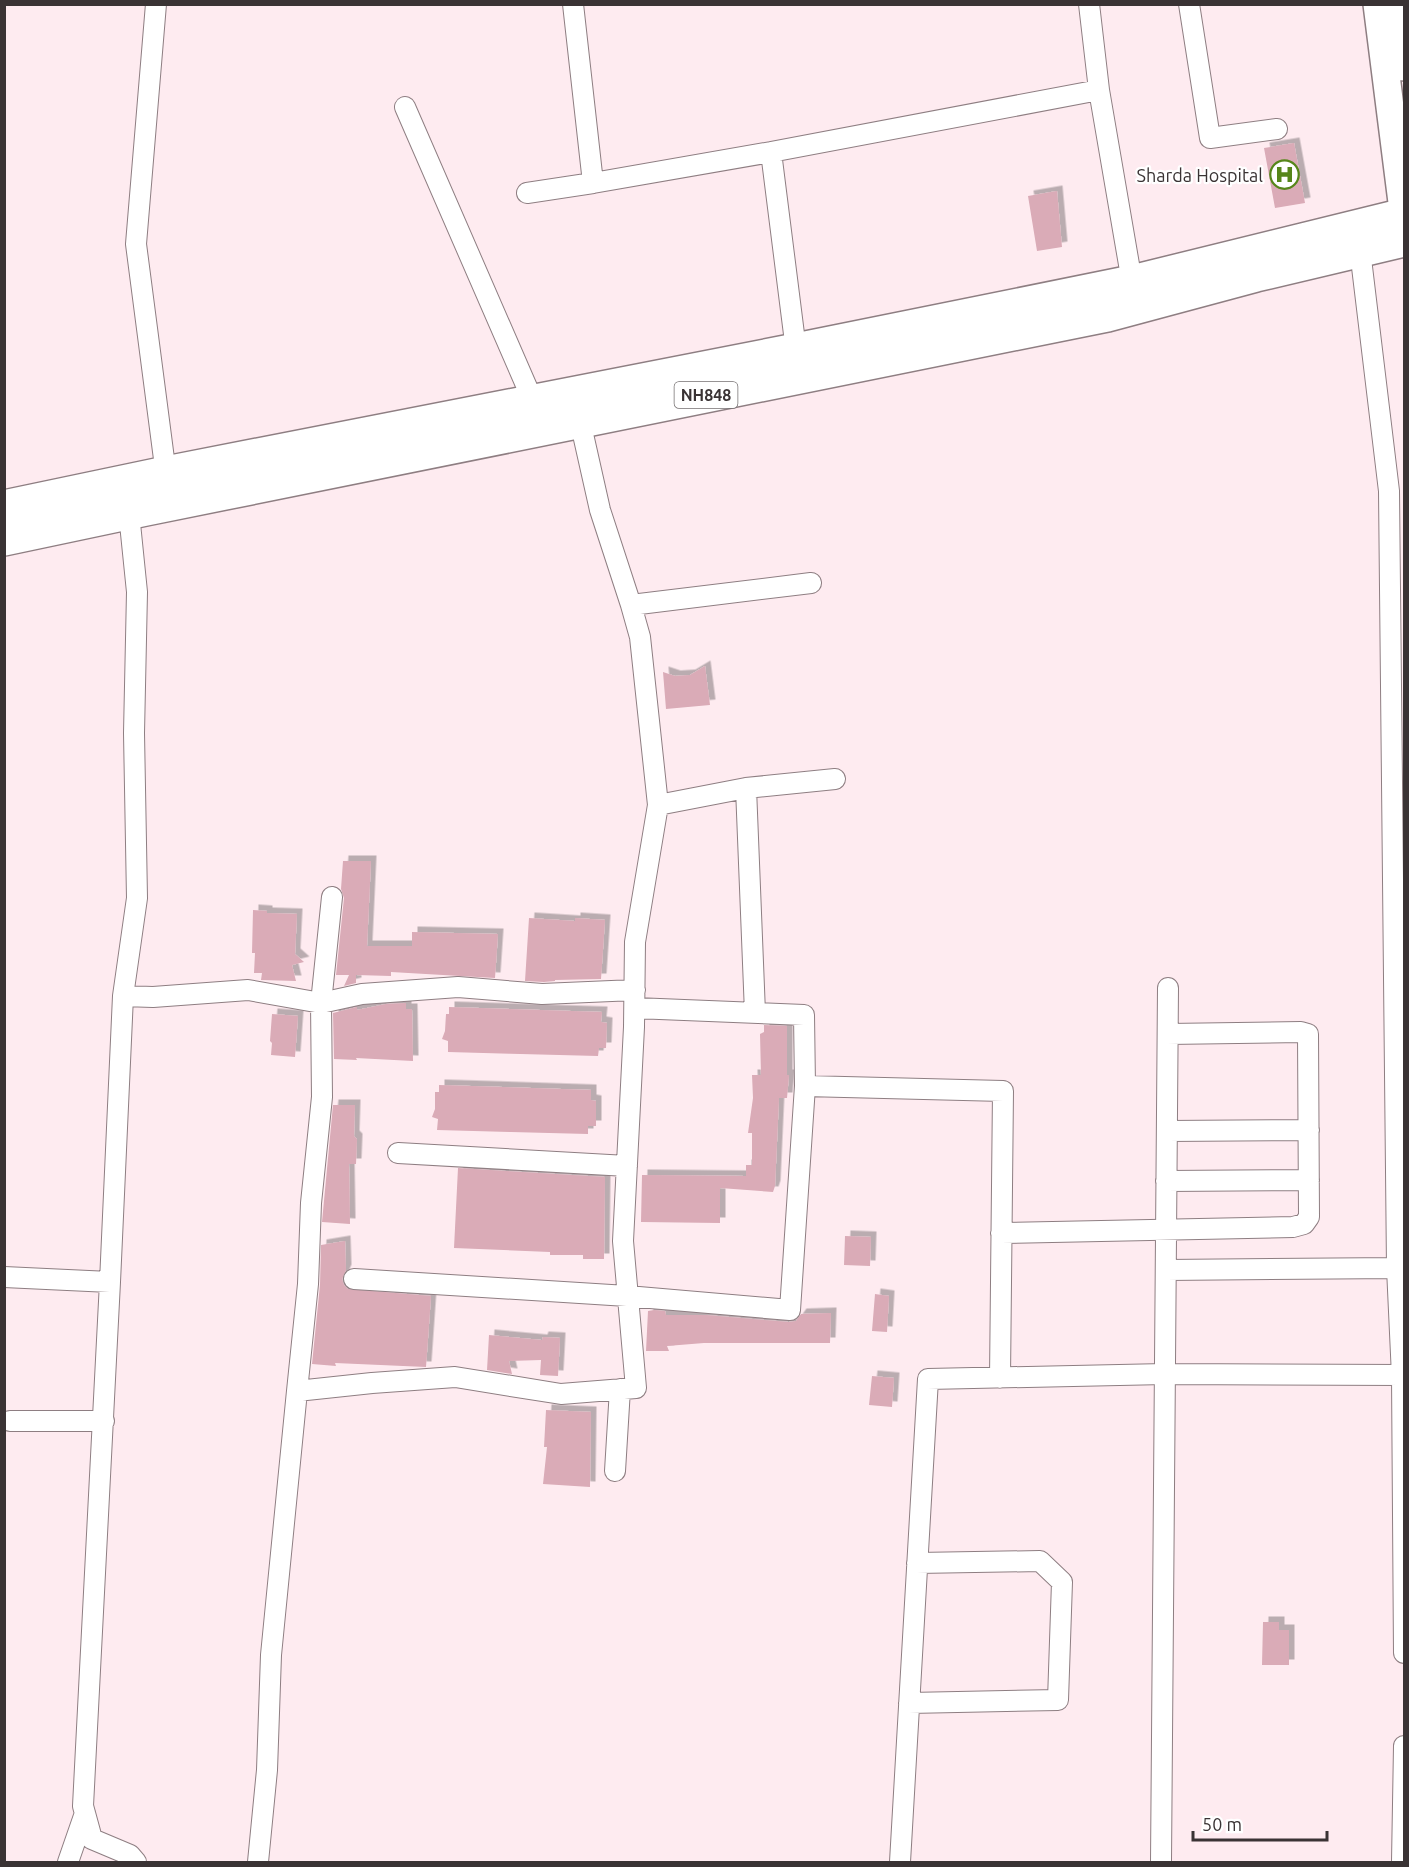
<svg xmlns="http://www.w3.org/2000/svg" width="1409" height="1867" viewBox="0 0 1409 1867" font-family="Ubuntu,sans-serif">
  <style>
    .building { fill: #daabb7; filter: url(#shadow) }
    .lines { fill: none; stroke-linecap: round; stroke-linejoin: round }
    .street-casing { stroke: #8e7e82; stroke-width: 22 }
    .secondary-casing { stroke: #8e7e82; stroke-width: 30 }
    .highway-casing { stroke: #8e7e82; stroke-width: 36 }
    .street { stroke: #fff; stroke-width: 20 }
    .secondary { stroke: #fff; stroke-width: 27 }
    .highway { stroke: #fff; stroke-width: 33 }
    .labels { text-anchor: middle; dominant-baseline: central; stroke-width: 4.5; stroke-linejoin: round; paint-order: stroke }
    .shield { fill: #fff; stroke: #757071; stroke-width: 1.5 }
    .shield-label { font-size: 16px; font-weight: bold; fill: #3a3334 }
    .poi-label { font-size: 18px; fill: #3a3334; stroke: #fff; text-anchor: end }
  </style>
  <defs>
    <filter id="shadow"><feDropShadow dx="5.5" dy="-5.5" stdDeviation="0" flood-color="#0004"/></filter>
  </defs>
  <rect width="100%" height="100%" fill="#feebf0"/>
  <path class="building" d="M1294,143L1305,203L1275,208L1264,148Z
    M1057,191L1062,247L1037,251L1028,196Z
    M705,666L710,705L666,709L663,672L675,676L690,675Z
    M343,861H371L367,946H412V932L498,934L495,978L391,972V976L356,975V983L344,986L349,975H336L344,898L341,889Z
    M253,910L267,911V913L297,914L295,954L304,962L292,965L296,981L261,980L262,973H254L255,953H252Z
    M529,918L575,921V918L605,920L601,979L555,980V981L544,982L525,981Z
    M406,1003V1009H412L413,1061L356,1058L357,1060L334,1059L333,1013L357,1007V1010L386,1004Z
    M449,1007L602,1012L601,1022L607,1023L606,1048H599L598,1056L448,1052V1041L442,1039L445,1031L446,1014H449Z
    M272,1014L298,1016L295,1057L271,1055L272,1043L270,1041Z
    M764,1025L787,1026V1075H789L787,1098H779L775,1186L773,1192L720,1188V1223L641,1222L642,1175L746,1176V1165H752V1133H748L753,1098L752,1075H761L760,1034L764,1032Z
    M439,1085L591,1090V1100L596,1101V1126H588V1134L437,1130L438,1119L432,1117L435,1109V1092H439Z
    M333,1105H355L354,1136L357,1139L356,1164H349L350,1224L322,1222Z
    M458,1168L605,1177L604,1259H583V1255H550V1252L454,1248Z
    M845,1236L871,1237L870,1266L844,1265Z
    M345,1241L346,1270L342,1279L344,1285L348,1289L431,1296L426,1367L335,1363L336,1366L312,1364L320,1285L321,1245Z
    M875,1294L889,1296L887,1332L872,1331Z
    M654,1310L665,1311L666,1315H706L789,1322L796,1321L801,1314L831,1313L830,1343H704L667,1346L669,1351H646L648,1311Z
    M489,1335L542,1340L543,1337L560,1338L558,1376L540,1375L541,1360L509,1361L512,1374L487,1370Z
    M872,1376L894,1378L892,1407L869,1405Z
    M546,1410L591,1412L590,1487L543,1484L547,1447H544Z
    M1263,1622H1279V1630H1289V1665H1262Z"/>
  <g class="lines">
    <defs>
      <path id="street" d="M156,4L136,244L167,482
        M1089,4L1099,90L1132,282
        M1189,4L1210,138L1277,129
        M405,107L536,408
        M593,183L771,152
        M527,193L593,183L573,4
        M1359,242L1389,491L1397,1268L1402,1376L1404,1653
        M796,350L771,152L1099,90
        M128,504L137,592L134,733L137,898L123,996L153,997L248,990L321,1003L362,994L458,987L542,994L635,990
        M631,605L811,583
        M746,788L755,1013
        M658,805L746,788L835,779
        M635,1008L804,1015L805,1086
        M1167,1131L1309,1130
        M398,1153L627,1166
        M1166,1181L1309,1180
        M1001,1233L1293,1227L1304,1224L1309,1217L1308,1034L1301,1032L1168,1034
        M1166,1270L1397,1268
        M4,1277L110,1282L123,996
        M354,1279L627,1296L790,1310L805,1086L1003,1091L1000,1378
        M110,1282L83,1806L92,1839L130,1855L136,1862
        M297,1391L308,1284L311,1203L322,1097L321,1003L332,897
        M10,1421H104
        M615,1471L620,1389
        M909,1703L1058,1700L1062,1582L1040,1561L917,1563
        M68,1862L85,1813
        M258,1862L267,1770L271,1655L297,1391L372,1383L455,1377L561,1394L636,1388L623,1241L634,1027L635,942L658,805L640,637L631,605L600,510L578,412
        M900,1862L928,1379L1165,1374L1404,1375
        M1161,1862L1168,988
        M1402,1862L1404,1746"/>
      <path id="secondary" d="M1377,4L1404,218
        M1395,4L1404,67"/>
      <path id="highway" d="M4,507L166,473L796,350L1132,282L1404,215
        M4,539L146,509L1107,315L1256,275L1404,240"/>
    </defs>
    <use href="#street" class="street-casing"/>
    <use href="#secondary" class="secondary-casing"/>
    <use href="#highway" class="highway-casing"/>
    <use href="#street" class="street"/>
    <use href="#secondary" class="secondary"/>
    <use href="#highway" class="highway"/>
  </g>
  <defs>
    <symbol id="hospital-ring" viewBox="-11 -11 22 22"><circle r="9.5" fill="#fff" stroke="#56861a" stroke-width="1.5"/><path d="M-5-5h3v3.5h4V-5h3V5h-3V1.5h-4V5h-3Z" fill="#56861a"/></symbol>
  </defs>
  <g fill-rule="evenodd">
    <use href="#hospital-ring" x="1268" y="158" width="33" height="33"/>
  </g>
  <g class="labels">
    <rect class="shield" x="674.5" y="382" width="63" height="26" rx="4.5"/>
    <g class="shield-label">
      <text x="706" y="395">NH848</text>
    </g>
    <g class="poi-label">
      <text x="1263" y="175">Sharda Hospital</text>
    </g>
  </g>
  <rect width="1409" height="1867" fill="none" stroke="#3a3334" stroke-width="12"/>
  <path d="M1193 1831v9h134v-9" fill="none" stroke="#3a3334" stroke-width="3"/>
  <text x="1202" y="1831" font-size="18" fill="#3a3334" stroke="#ffffff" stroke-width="4.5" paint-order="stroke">50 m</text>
</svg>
